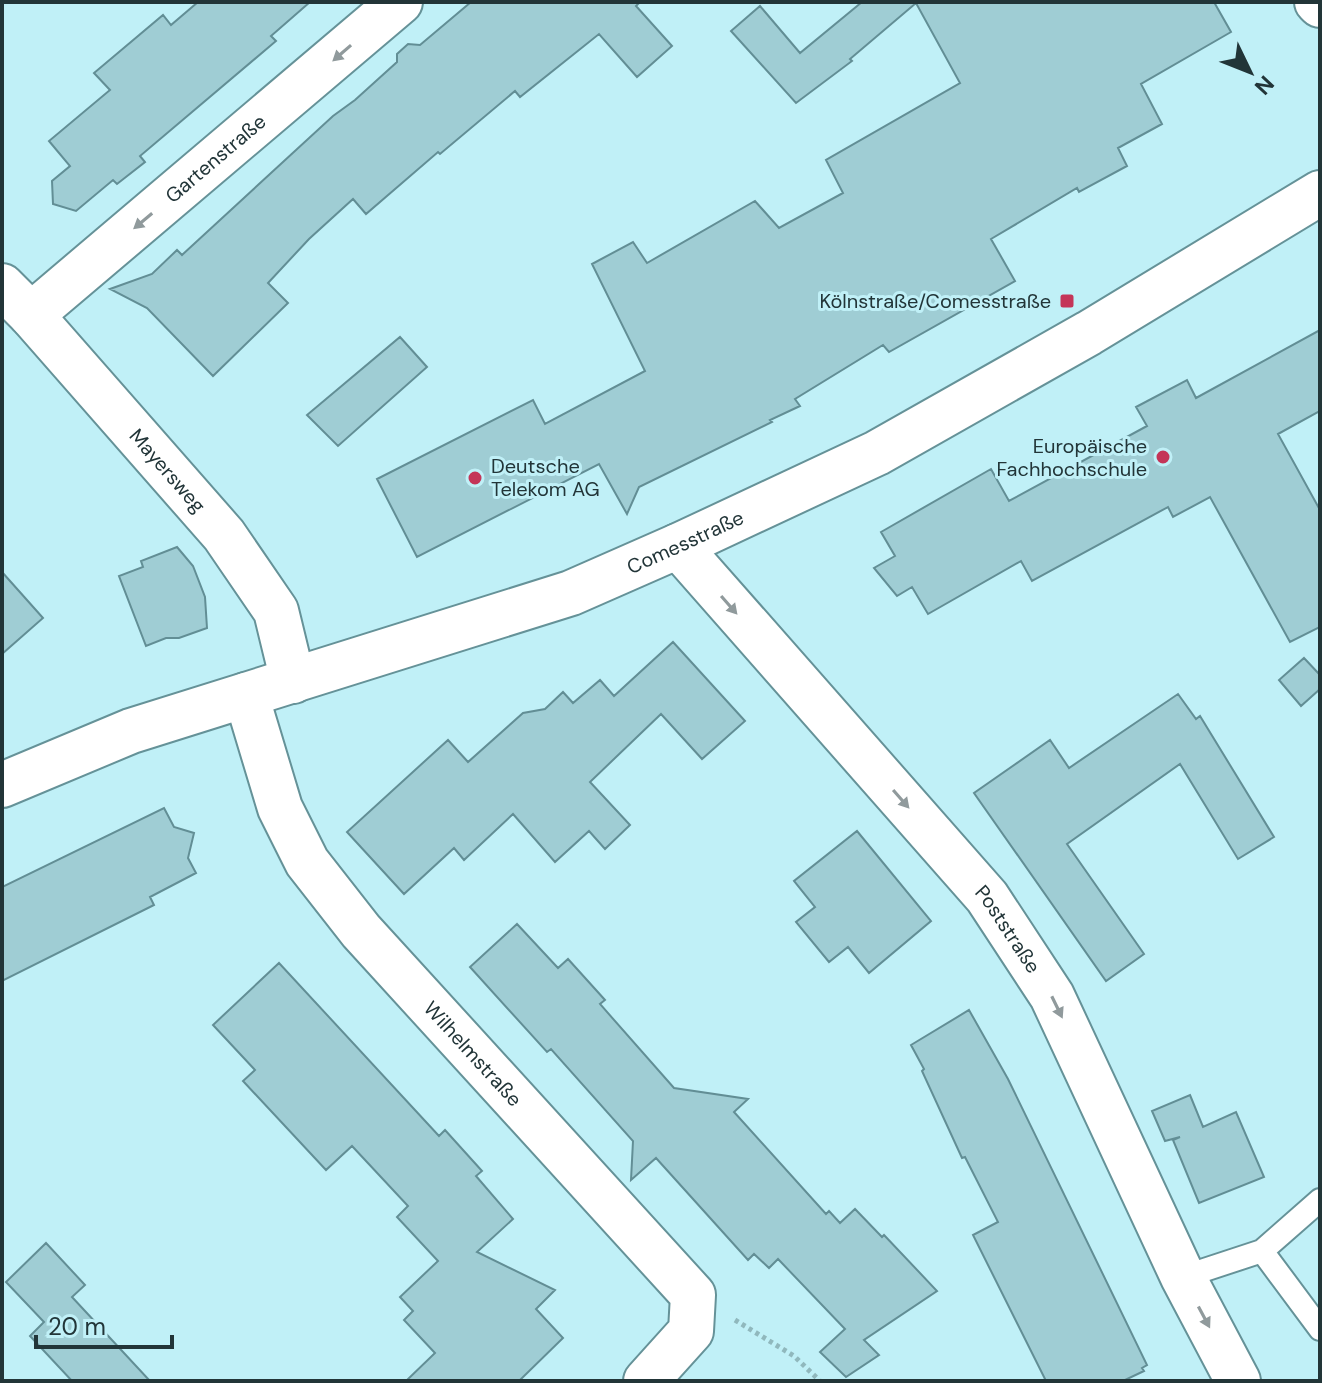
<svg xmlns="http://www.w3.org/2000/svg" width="1322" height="1383" viewBox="0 0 1322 1383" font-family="'DM Sans',sans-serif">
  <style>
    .building { fill: #9fcdd4; stroke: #628e95; stroke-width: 2 }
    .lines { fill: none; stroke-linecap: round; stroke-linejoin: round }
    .service-casing { stroke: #659298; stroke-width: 26 }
    .minor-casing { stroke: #659298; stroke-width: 48 }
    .secondary-casing { stroke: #659298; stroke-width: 48 }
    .path { stroke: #90b8bd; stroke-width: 5; stroke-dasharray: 4 4; stroke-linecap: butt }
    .service { stroke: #fff; stroke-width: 22 }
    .minor { stroke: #fff; stroke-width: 44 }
    .secondary { stroke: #fff; stroke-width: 44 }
    .oneway { fill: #909a9c }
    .poi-dot { fill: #c43558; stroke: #c0f0f7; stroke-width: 3 }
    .labels { text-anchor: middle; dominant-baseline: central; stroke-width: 6; stroke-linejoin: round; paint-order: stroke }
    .street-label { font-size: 20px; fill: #223538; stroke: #c0f0f7 }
    .poi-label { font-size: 20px; fill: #223538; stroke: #c0f0f7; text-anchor: end }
  </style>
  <rect width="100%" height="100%" fill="#c0f0f7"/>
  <path class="building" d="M198,2H310L271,36L276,41L140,156L145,162L117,184L113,180L76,211L53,204L52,181L70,166L49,141L110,90L94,73L163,15L171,25Z
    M471,2H640L636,6L672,46L637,77L599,34L520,97L515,91L440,154L438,152L366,214L353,199L309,239L268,283L288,303L213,376L147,308L110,289L152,274L177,250L182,255L333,116L355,100L397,62V54L408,44L420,45Z
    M862,2H1214L1231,32L1141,84L1162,124L1118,148L1127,166L1079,192L1077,188L991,239L1015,281L889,352L883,345L795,399L800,406L770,420L772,422L639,487L627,514L599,464L417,557L377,479L533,400L545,424L645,371L592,264L633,242L647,263L755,201L779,228L843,193L826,160L960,83L916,3L850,59L852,61L796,103L731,31L760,6L800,53Z
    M1320,330V411L1278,434L1320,510V627L1290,642L1210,497L1173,517L1168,507L1032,581L1021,561L928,614L912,587L897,596L874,568L895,556L881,532L991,469L1009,501L1147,426L1136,407L1187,380L1196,398Z
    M400,337L427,367L338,446L307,415Z
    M177,547L193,566L205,597L207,628L179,638H166L146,646L119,576L143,567L141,561Z
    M2,572L43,618L2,654Z
    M673,642L745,721L702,759L661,714L590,782L630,825L605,849L589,831L555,862L513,814L464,860L454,848L404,894L347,832L448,740L468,762L523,713L545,709L563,692L573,703L600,680L614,696Z
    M1304,658L1320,675V689L1301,706L1279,680Z
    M1178,694L1196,719L1200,716L1274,837L1238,859L1180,764L1067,844L1144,954L1106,981L974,793L1050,740L1069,768Z
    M164,808L174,827L194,833L188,858L196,873L150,897L154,905L2,981V887Z
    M857,831L931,921L869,973L848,947L829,962L796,922L815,907L794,881Z
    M517,924L558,968L568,959L605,1000L600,1004L674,1088L748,1099L734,1112L826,1214L829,1211L840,1223L855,1209L882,1237L884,1235L937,1291L864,1340L879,1355L846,1377L820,1352L845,1329L778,1259L769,1268L754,1254L748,1260L656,1158L631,1180L633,1141L551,1049L547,1052L470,967Z
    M279,963L439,1136L445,1130L482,1171L476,1176L513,1219L477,1252L555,1290L536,1309L563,1338L519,1381H406L435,1353L404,1320L413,1311L400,1297L438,1261L397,1217L408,1206L352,1146L326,1170L243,1081L255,1070L213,1025Z
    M969,1010L1008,1079L1147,1365L1142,1368L1144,1371L1123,1381H1046L973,1235L998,1222L965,1157L962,1158L922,1071L924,1069L911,1045Z
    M1190,1095L1203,1127L1236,1112L1264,1177L1199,1203L1173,1140L1180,1137L1165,1141L1152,1111Z
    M46,1243L85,1285L72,1297L150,1381H72L30,1336L44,1322L6,1282Z"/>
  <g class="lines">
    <defs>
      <path id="service" d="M1262,1251L1320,1200
        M1183,1277L1262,1251L1320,1329"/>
      <g id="minor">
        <path d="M1317,2L1320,5"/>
        <path id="s1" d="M2,286L31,315L224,535L276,611L293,681"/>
        <path id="s2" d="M31,315L400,2"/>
        <path id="s3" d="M678,546L987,897L1052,996L1183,1277L1238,1381"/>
        <path id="s4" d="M246,695L280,808L307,862L361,931L693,1295L691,1331L646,1381"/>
      </g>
      <g id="secondary">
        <path id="s5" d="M2,785L131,731L571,593L678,546L877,453L1089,333L1320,193"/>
      </g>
    </defs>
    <use href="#service" class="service-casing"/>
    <use href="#minor" class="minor-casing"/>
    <use href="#secondary" class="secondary-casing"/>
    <path class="path" d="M735,1320L794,1356L820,1381"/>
    <use href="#service" class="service"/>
    <use href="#minor" class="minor"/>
    <use href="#secondary" class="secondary"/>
  </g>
  <defs><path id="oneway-solid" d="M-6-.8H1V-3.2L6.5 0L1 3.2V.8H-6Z" transform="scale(2)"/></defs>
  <g class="oneway">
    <use href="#oneway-solid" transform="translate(342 53) rotate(139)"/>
    <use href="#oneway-solid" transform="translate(143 221) rotate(140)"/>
    <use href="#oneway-solid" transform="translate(729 605) rotate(49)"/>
    <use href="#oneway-solid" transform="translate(901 799) rotate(49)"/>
    <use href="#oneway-solid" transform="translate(1057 1007) rotate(64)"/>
    <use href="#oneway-solid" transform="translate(1204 1317) rotate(62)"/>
  </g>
  <g class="poi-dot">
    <rect x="1059" y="293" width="16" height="16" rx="4"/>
    <circle cx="1163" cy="457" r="8"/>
    <circle cx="475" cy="478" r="8"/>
  </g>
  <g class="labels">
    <g class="street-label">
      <text stroke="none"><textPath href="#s2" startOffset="242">Gartenstraße</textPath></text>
      <text stroke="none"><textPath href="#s1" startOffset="248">Mayersweg</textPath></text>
      <text stroke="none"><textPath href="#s5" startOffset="726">Comesstraße</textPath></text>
      <text stroke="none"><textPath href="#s3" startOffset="506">Poststraße</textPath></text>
      <text stroke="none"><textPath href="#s4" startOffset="432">Wilhelmstraße</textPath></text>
    </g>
    <g class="poi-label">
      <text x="1051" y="301">Kölnstraße/Comesstraße</text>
      <text x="1147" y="446">Europäische<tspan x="1147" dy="23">Fachhochschule</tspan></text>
      <text x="491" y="466" text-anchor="start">Deutsche<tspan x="491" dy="23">Telekom AG</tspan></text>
    </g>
  </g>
  <rect width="1322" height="1383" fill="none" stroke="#223538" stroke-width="8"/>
  <g transform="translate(1250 72) rotate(133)" stroke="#c0f0f7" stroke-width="6" paint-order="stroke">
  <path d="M0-6L14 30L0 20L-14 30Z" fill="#223538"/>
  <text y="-12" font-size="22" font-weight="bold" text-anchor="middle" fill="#223538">N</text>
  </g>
  <path d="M36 1335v12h136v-12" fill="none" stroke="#223538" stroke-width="4"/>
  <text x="48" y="1335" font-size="24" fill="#223538" stroke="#c0f0f7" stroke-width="6" paint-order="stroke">20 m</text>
</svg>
